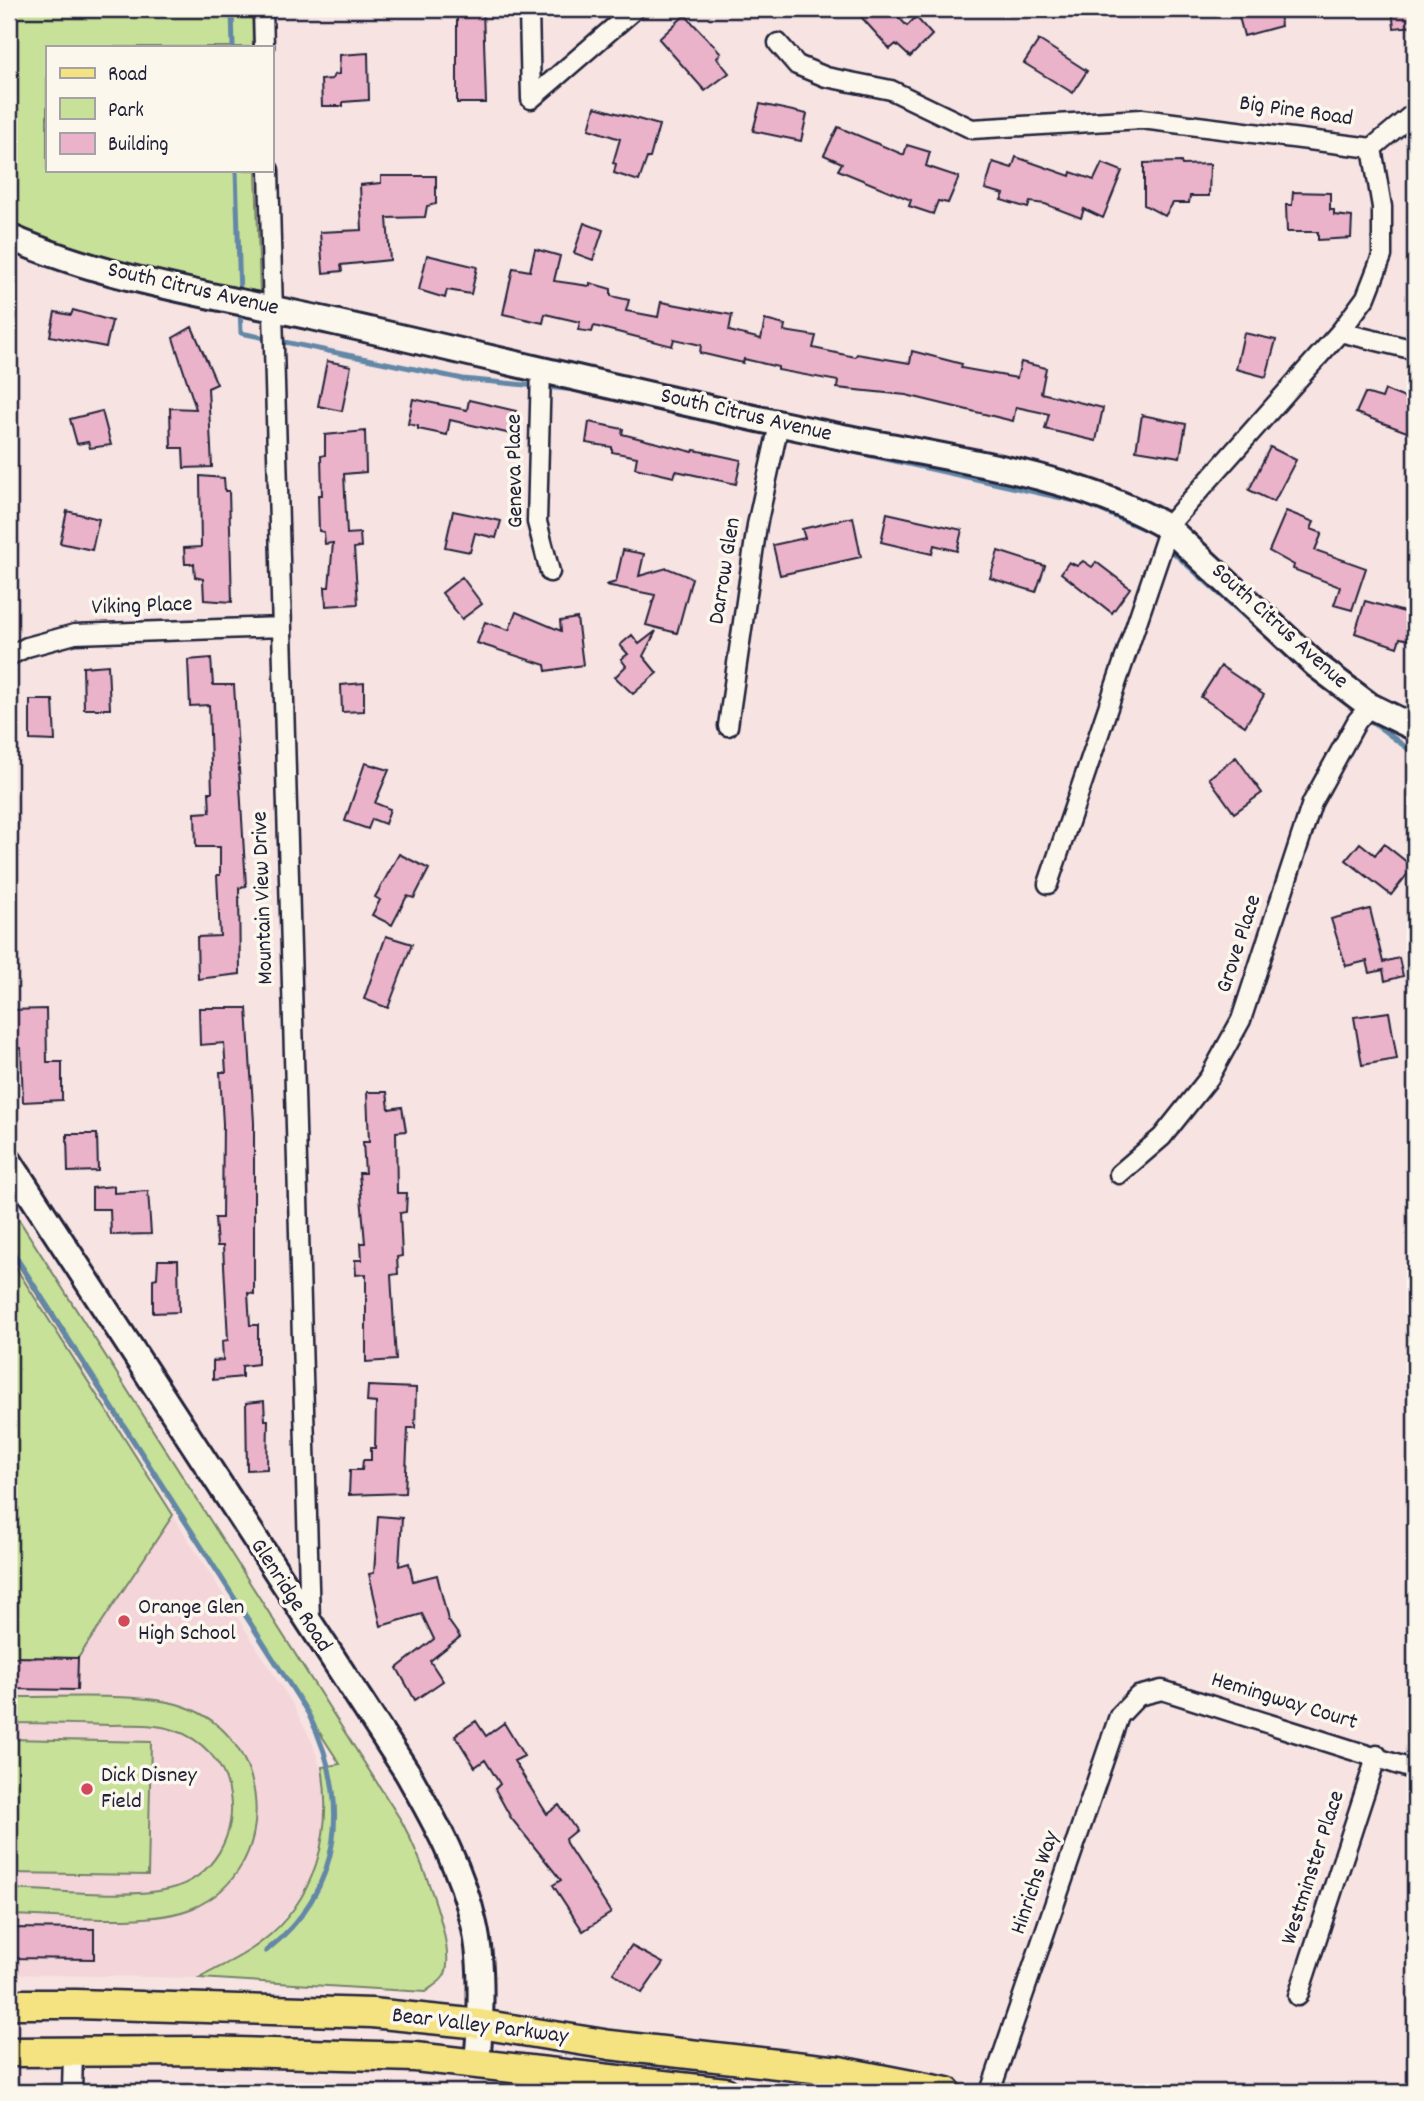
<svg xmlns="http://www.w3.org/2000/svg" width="1424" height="2101" viewBox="0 0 1424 2101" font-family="Dekko,sans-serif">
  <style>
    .built { fill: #f3d5da }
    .green { fill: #c7e198; stroke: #74826a; stroke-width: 2 }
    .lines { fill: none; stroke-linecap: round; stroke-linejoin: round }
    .stream { stroke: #6387a7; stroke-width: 5 }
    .building { fill: #ebb3c9; stroke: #22223b; stroke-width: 2 }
    .street-casing { stroke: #22223b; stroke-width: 23 }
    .secondary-casing { stroke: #22223b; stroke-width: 30 }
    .primary-casing { stroke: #22223b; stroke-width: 33 }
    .street { stroke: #fbf7ec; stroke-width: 18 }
    .secondary { stroke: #fbf7ec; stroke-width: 24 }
    .primary { stroke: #f5e382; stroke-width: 28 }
    .poi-dot { fill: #d1495b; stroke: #fbf7ec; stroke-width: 2.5 }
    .labels { text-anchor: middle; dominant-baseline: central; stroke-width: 7; stroke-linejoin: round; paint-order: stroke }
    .street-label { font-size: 23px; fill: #22223b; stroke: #fbf7ec }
    .poi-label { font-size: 23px; fill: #22223b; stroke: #fbf7ec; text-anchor: start }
  </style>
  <rect width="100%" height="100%" fill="#f6e3e2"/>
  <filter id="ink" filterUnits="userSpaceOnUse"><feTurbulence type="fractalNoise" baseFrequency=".0143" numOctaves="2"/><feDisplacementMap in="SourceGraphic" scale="14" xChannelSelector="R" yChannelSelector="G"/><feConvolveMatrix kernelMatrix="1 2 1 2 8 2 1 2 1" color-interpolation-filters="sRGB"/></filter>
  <g filter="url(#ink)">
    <path class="built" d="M9,1257L293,1705L313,1744L324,1781L326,1802L322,1845L313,1874L299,1901L261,1943L199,1978L9,1974Z"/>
    <path class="green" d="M9,9H252L253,47H47V170H256L260,292L127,269L9,226Z
      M9,1204L402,1822C417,1850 457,1944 445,1974C442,1982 431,1987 425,1992L199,1978C219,1967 242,1957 260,1943C316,1901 333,1833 322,1767L340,1764L9,1251Z
      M9,1257L173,1515L78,1658L9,1657Z
      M9,1697C56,1698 142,1692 183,1706C274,1736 282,1870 193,1908C148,1927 60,1916 9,1915V1889C52,1890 129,1899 169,1889C213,1879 239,1833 229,1790C223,1762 202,1739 174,1730C154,1723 131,1725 110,1725C77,1724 43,1723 9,1723Z
      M9,1739L151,1742L148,1875L9,1873Z"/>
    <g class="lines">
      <path class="stream" d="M232,9L233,47
        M236,170L240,296
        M240,309L241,333L463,379L576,390
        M832,447L1084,503L1153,533L1160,540
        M1167,547L1264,634
        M1327,688L1415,754
        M9,1246L308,1713C351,1799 345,1888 266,1951"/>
    </g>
    <path class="building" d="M457,9H483L486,103H457Z
      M854,9H891L907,26L916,17L932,35L910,57L896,44L890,49Z
      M1237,9H1278L1281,26L1244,36Z
      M1392,9H1415V26L1394,28Z
      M685,15L721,53L717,58L729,73L705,91L659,39Z
      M1039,40L1087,71L1073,93L1024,63Z
      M368,53L369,100L343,102V106H322L321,80L332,79L334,75L339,74L340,55Z
      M760,104L807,114L801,141L753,131Z
      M595,107L659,125L650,158H647L639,181L614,173L616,164L613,163L620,139L589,129Z
      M838,127L904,155L907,145L930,152L926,166L959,177L948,203L938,201L933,214L909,206L911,200L838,170L842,163L824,155Z
      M1016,157L1070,176L1071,172L1094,180L1102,163L1122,171L1103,218L1084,209L1081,218L1045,204L1030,202L1028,208L1001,200L1004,194L985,189L993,162L1012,168Z
      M1181,162L1182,165L1210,164L1209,196H1190L1189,203H1173L1165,216L1144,205V163Z
      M381,176H436V204L427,206L425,217L387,218L390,260L341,265L342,271L323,273L320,232L362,230L360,185L381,183Z
      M1293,192L1330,193V210H1334V215L1352,217L1351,238L1318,240V232H1287L1286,205H1292Z
      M584,223L603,230L593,260L574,253Z
      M535,249L560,256L554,281L590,286V283L611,289V296L629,300L626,311L658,317L661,302L732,315L729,331L761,339L765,320L785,325L784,331L816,336L813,348L855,357L857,354L910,363L912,351L962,364L961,368L1017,378L1021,362L1046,368L1041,393L1103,408L1096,441L1045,429L1049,414L1016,407L1013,421L906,395L837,388L838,381L778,370V367L744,359L743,363L700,353L701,345L674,339L672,346L594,326L592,332L578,330L580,322L545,314L543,323L503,314L513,268L530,271Z
      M427,255L477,267L471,294L447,290L445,298L419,290Z
      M73,310L112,321L106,347L50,336L55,312L71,315Z
      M192,327L217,384L208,388L212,467L184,468L183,448H171L170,408L196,409L173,338Z
      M1244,333L1276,340L1266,377L1236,369Z
      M327,361L351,366L342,411L318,406Z
      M1385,390L1415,402V435L1356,413L1365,393L1382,398Z
      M413,399L467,410L469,400L516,411L511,434L450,420L447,435L418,429V426L408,424Z
      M102,411L111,445L90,448L88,442L77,444L70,419Z
      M1142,415L1186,424L1180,457L1136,450Z
      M589,422L623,429L622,434L693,452L694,450L741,460L736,484L676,471L674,477L635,468L637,457L612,452V447L586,443Z
      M365,431L366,472L344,474L347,534L360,533L361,547L354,548L358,604L326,606L325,587H329L333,543L325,544L324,532L319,531L318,495H322L321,456L325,455V435Z
      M1270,447L1296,460L1274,502L1249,490Z
      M200,476L224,478L225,491H229L232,602L204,600L203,579L195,577L194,564H185L184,548L201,547Z
      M67,511L99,519L92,550L60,543Z
      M453,511L501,521L496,538L475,533L470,552L445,547Z
      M1286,511L1314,522L1311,529L1322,533L1315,550L1366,568L1352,610L1334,605L1340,587L1293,569L1294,565L1269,551Z
      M887,513L962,530L957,551L934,545L932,554L881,542Z
      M853,517L861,557L780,575L773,545L805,538L802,529Z
      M623,550L644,554L639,576L667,568L692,578L677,633L646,625L655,595L606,585L616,582Z
      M998,551L1045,566L1036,592L990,578Z
      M1083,561L1092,567L1096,562L1130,588L1112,613L1061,573L1069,562L1077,566Z
      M462,577L482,604L462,619L442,593Z
      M1365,601L1415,615V641L1400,638L1397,647L1355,633Z
      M516,612L561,631L560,621L577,618L583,665L546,671L545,665L477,643L485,622L509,630Z
      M656,631L643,656L657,673L633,694L615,677L626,666L621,659L628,654L620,645L632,635L639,644Z
      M211,658L213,685H234L246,886L239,888L240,974L198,979L197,937L220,936L217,875H220V847H196L195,813L210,812L209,792H212L209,705L190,706L188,660Z
      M108,665L110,709H84L83,667Z
      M1221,666L1264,695L1245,726L1201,697Z
      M364,683V711L342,712L341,685Z
      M30,700H53L55,741L30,740Z
      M1236,757L1262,793L1234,813L1209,778Z
      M365,763L389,770L375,803L390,809L385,824L372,819L368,829L345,821Z
      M1360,843L1375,855L1384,844L1413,867L1391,895L1346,860Z
      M399,854L429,869L414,898L407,896L392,925L372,915L380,900L375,897Z
      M1370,909L1383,962L1399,958L1403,976L1385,981L1383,970L1370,973L1367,961L1346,966L1331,919Z
      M386,936L412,944L388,1008L364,999Z
      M199,1008H247L254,1123V1294L248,1293L250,1325H258V1364L242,1366V1377L213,1380V1361L223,1360L222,1341L228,1340L223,1246H217L215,1218H222L223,1124L220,1072H226L224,1043L200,1045Z
      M46,1009L47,1062H62V1100L23,1102L21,1048L9,1049V1010Z
      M1389,1012L1397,1059L1362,1065L1354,1017Z
      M367,1092H387L389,1109L402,1107L406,1131L396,1132L397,1193H407L406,1212L400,1213L402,1256L397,1257L398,1274L391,1275L396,1360L366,1362V1274L356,1275L355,1260H362L361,1243H365L359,1173H365L363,1142H369Z
      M67,1134H97L98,1171L68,1172Z
      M114,1186V1193L148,1191L151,1234L111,1235L110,1209H92V1188Z
      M158,1260H178L179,1312L153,1313V1279L157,1278Z
      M368,1386L416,1388L415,1428H408L405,1493L349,1495L350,1470H362L363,1460H371V1448H375L376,1403L367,1402Z
      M264,1401L265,1420H268L267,1469L247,1470L246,1403Z
      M378,1516L402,1518L399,1566L409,1563L413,1581L437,1575L448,1620L460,1637L430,1661L443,1681L415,1700L397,1668L434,1639L422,1614L381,1626L369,1574L374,1573Z
      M9,1657L78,1658L77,1690L9,1689Z
      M476,1721L486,1736L504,1723L524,1756L514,1761L547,1814L559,1805L576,1830L565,1839L566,1843L611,1913L583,1931L553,1885L561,1880L511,1818L495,1789L500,1784L485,1760L475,1767L455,1735Z
      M9,1928L94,1929V1959L9,1958Z
      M631,1946L663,1963L642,1993L613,1973Z"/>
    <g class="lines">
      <defs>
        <path id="street" d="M263,9L264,47
          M529,9L531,99
          M778,43L797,65L826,77L891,90L972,129L1142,119L1372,148L1382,207V256L1366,297L1340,332L1167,527
          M531,99L635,9
          M1372,148L1415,112
          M269,170L310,1622
          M1340,332L1415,350
          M541,369L537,522L550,572
          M9,656L27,647L75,634L281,627
          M728,726L757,525L779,424
          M1048,884L1169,528
          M1119,1174L1162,1137L1209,1078L1241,1020L1312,803L1357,721L1370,706
          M1298,1996L1377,1755
          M72,2092L73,2052
          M990,2092L1119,1716L1138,1696L1162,1690L1415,1770"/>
        <path id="secondary" d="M9,237C112,282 225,297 334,322C502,360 669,401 838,436C944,458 1073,472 1167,527L1316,665L1370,706L1415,728
          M9,1161L407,1772C434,1820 462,1869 474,1924C484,1966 481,2020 477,2063"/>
        <path id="primary" d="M9,2004H76L372,2013L480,2024L610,2045L839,2071L947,2092
          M9,2052L203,2051L415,2057L725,2092"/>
      </defs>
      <use href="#street" class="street-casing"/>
      <use href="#secondary" class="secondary-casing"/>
      <use href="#primary" class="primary-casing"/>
      <use href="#street" class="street"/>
      <use href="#secondary" class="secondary"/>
      <use href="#primary" class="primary"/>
    </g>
  </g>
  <g class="poi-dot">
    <circle cx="124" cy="1621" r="7"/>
    <circle cx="87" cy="1789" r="7"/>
  </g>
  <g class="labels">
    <g class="street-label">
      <text transform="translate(1296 112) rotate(8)">Big Pine Road</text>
      <text transform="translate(193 290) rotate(13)">South Citrus Avenue</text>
      <text transform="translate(746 416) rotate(13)">South Citrus Avenue</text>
      <text transform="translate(516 471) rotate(-91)">Geneva Place</text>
      <text transform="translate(726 571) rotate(-81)">Darrow Glen</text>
      <text transform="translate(142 607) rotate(-2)">Viking Place</text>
      <text transform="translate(1279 627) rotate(42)">South Citrus Avenue</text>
      <text transform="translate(264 898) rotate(-92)">Mountain View Drive</text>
      <text transform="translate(1240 944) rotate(-72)">Grove Place</text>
      <text transform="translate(290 1596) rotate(57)">Glenridge Road</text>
      <text transform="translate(1284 1702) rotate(17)">Hemingway Court</text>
      <text transform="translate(1314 1868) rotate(-72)">Westminster Place</text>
      <text transform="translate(1036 1883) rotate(-71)">Hinrichs Way</text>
      <text transform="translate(480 2027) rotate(7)">Bear Valley Parkway</text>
    </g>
    <g class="poi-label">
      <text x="138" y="1608">Orange Glen<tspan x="138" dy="26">High School</tspan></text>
      <text x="101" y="1776">Dick Disney<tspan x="101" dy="26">Field</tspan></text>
    </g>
  </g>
  <rect width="1424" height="2101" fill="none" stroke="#fbf7ec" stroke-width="35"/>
  <rect x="18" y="18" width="1389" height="2066" fill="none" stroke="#22223b" stroke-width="2.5" filter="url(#ink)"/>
  <rect x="46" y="46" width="228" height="126" fill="#fbf7ec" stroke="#a4a2a5" stroke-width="2"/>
  <rect x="60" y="68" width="35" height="10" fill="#f5e382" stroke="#a4a2a5" stroke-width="2"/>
  <text x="108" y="80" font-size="21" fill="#22223b">Road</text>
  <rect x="60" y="98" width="35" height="21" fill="#c7e198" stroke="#a4a2a5" stroke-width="2"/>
  <text x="108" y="116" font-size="21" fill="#22223b">Park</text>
  <rect x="60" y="133" width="35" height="21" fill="#ebb3c9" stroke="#a4a2a5" stroke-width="2"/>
  <text x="108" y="150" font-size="21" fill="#22223b">Building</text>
</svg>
